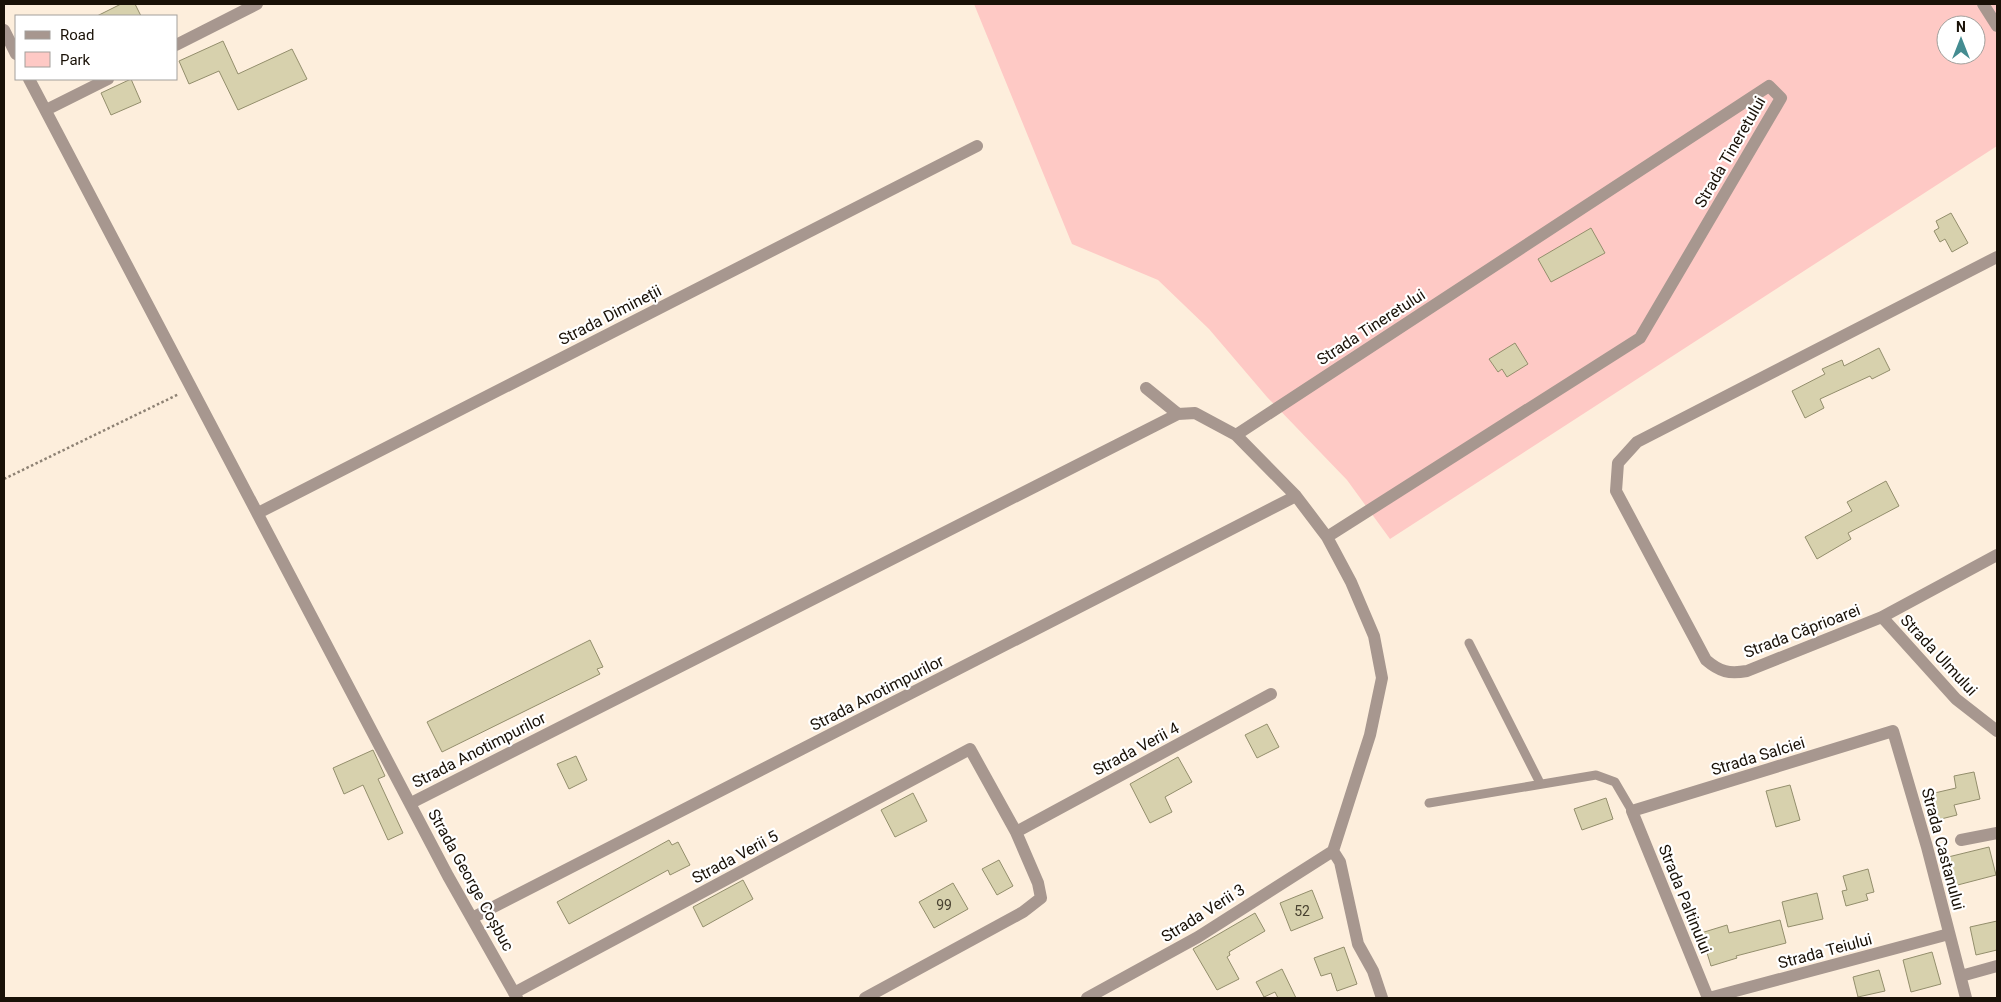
<svg xmlns="http://www.w3.org/2000/svg" width="2001" height="1002" viewBox="0 0 2001 1002" font-family="Roboto,sans-serif">
  <style>
    .green { fill: #fec9c5; fill-rule: evenodd }
    .building { fill: #d7d1ad; stroke: #938e6c }
    .lines { fill: none; stroke-linecap: round; stroke-linejoin: round }
    .path { stroke: #8e8274; stroke-width: 2.5; stroke-dasharray: 2.5 2.5; stroke-linecap: butt }
    .service { stroke: #a7978f; stroke-width: 9 }
    .minor { stroke: #a7978f; stroke-width: 12 }
    .labels { text-anchor: middle; dominant-baseline: central; stroke-width: 4.5; stroke-linejoin: round; paint-order: stroke }
    .number-label { font-size: 14px; fill: #484130 }
    .street-label { font-size: 16px; fill: #191107; stroke: #fff }
  </style>
  <rect width="100%" height="100%" fill="#fdeedc"/>
  <path class="green" d="M974,4H1997V146L1390,539L1347,480L1267,397L1209,329L1158,280L1072,244ZM1946,25H1976V55H1946Z"/>
  <path class="building" d="M121,4H135L141,16H97Z
    M223,41L238,74L292,49L307,79L238,110L219,71L189,84L179,61Z
    M131,79L141,102L111,115L101,93Z
    M1951,213L1968,243L1952,252L1945,239L1940,242L1934,231L1939,228L1936,221Z
    M1591,228L1605,253L1551,282L1538,259Z
    M1515,343L1528,364L1507,377L1502,369L1498,372L1489,359Z
    M1879,348L1890,370L1872,379L1870,376L1820,399L1824,408L1805,418L1792,391L1825,374L1822,369L1842,360L1844,366Z
    M1886,481L1899,506L1848,533L1851,539L1817,559L1805,537L1852,511L1847,502Z
    M590,640L603,667L597,669L600,674L442,752L427,722Z
    M1267,724L1279,747L1257,758L1245,735Z
    M373,750L385,776L378,779L403,833L388,840L363,785L344,794L333,768Z
    M576,756L587,780L569,789L557,764Z
    M1178,757L1192,782L1165,797L1172,812L1150,823L1130,784Z
    M1974,772L1980,799L1954,805L1957,815L1933,821L1926,795L1956,788L1954,776Z
    M1790,785L1800,820L1776,827L1766,791Z
    M913,793L927,821L895,837L881,810Z
    M1606,798L1613,819L1582,830L1574,809Z
    M669,840L672,845L678,842L690,865L670,875L668,870L569,924L557,902Z
    M1989,847L1996,875L1950,887L1944,858Z
    M999,860L1013,886L997,895L982,869Z
    M1868,869L1874,892L1866,894L1868,900L1846,906L1842,891L1847,890L1843,876Z
    M743,880L753,899L703,927L693,907Z
    M953,883L968,909L934,928L919,902Z
    M1312,890L1323,918L1291,931L1280,903Z
    M1817,893L1823,919L1788,927L1782,902Z
    M1255,913L1265,931L1229,952L1230,955L1227,957L1239,979L1217,990L1193,949Z
    M1780,920L1786,943L1736,956L1737,958L1711,966L1701,933L1727,925L1729,933Z
    M1997,921V950L1976,955L1970,927Z
    M1344,947L1357,984L1337,991L1331,973L1321,976L1314,958Z
    M1932,952L1941,984L1911,992L1903,960Z
    M1282,969L1296,998H1278L1275,992L1264,997L1256,982Z
    M1879,970L1885,991L1858,997L1853,977Z"/>
  <g class="lines">
    <path class="path" d="M4,479L179,394"/>
    <path class="service" d="M1469,643L1540,783
      M1429,803L1596,775L1615,782L1632,811"/>
    <path class="minor" d="M1983,4L1997,26
      M4,30L16,54
      M176,45L257,4
      M29,79L448,876L517,998
      M46,110L108,79
      M1997,257L1637,442L1618,463L1616,491L1706,660C1720,672 1729,674 1747,671L1882,617L1997,555
      M1146,388L1178,414L1195,413L1236,435L1296,496L1327,537L1351,582L1374,636L1382,678L1370,735L1333,851
      M1236,435L1769,86L1781,98L1640,338L1327,537
      M258,513L977,146
      M1882,617L1956,699L1997,731
      M411,803L1178,414
      M1961,840L1997,833
      M1333,851L1340,862L1358,944L1373,971L1382,998
      M472,918L1296,496
      M1961,976L1997,966
      M514,993L970,749L1016,832
      M865,998L1023,912L1041,898L1038,883L1016,832L1271,694
      M1087,998L1198,937L1333,851
      M1708,998L1632,811L1893,731L1927,847L1966,998
      M1709,998L1949,934"/>
  </g>
  <g class="labels">
    <g class="number-label">
      <text x="944" y="905">99</text>
      <text x="1302" y="911">52</text>
    </g>
    <g class="street-label">
      <text transform="translate(1730 152) rotate(-60)">Strada Tineretului</text>
      <text transform="translate(610 315) rotate(-27)">Strada Dimineții</text>
      <text transform="translate(1371 327) rotate(-33)">Strada Tineretului</text>
      <text transform="translate(1802 631) rotate(-21)">Strada Căprioarei</text>
      <text transform="translate(1939 655) rotate(47)">Strada Ulmului</text>
      <text transform="translate(877 693) rotate(-27)">Strada Anotimpurilor</text>
      <text transform="translate(1136 749) rotate(-28)">Strada Verii 4</text>
      <text transform="translate(479 750) rotate(-27)">Strada Anotimpurilor</text>
      <text transform="translate(1758 756) rotate(-17)">Strada Salciei</text>
      <text transform="translate(1943 849) rotate(75)">Strada Castanului</text>
      <text transform="translate(735 857) rotate(-28)">Strada Verii 5</text>
      <text transform="translate(471 880) rotate(61)">Strada George Coșbuc</text>
      <text transform="translate(1685 899) rotate(68)">Strada Paltinului</text>
      <text transform="translate(1203 913) rotate(-32)">Strada Verii 3</text>
      <text transform="translate(1825 951) rotate(-15)">Strada Teiului</text>
    </g>
  </g>
  <rect width="2001" height="1002" fill="none" stroke="#191107" stroke-width="10"/>
  <rect x="15" y="15" width="162" height="65" fill="#ffffff" stroke="#a3a09c"/>
  <rect x="25" y="31" width="25" height="8" fill="#a7978f" stroke="#a3a09c"/>
  <text x="60" y="40" font-size="15" fill="#191107">Road</text>
  <rect x="25" y="52" width="25" height="15" fill="#fec9c5" stroke="#a3a09c"/>
  <text x="60" y="65" font-size="15" fill="#191107">Park</text>
  <g transform="translate(1961 40)"><circle r="24" fill="#ffffff" stroke="#a3a09c"/>
  <path d="M0-4L9 19L0 12L-9 19Z" fill="#448c91"/>
  <text y="-8" font-size="14" font-weight="bold" text-anchor="middle" fill="#191107">N</text>
  </g>
</svg>
